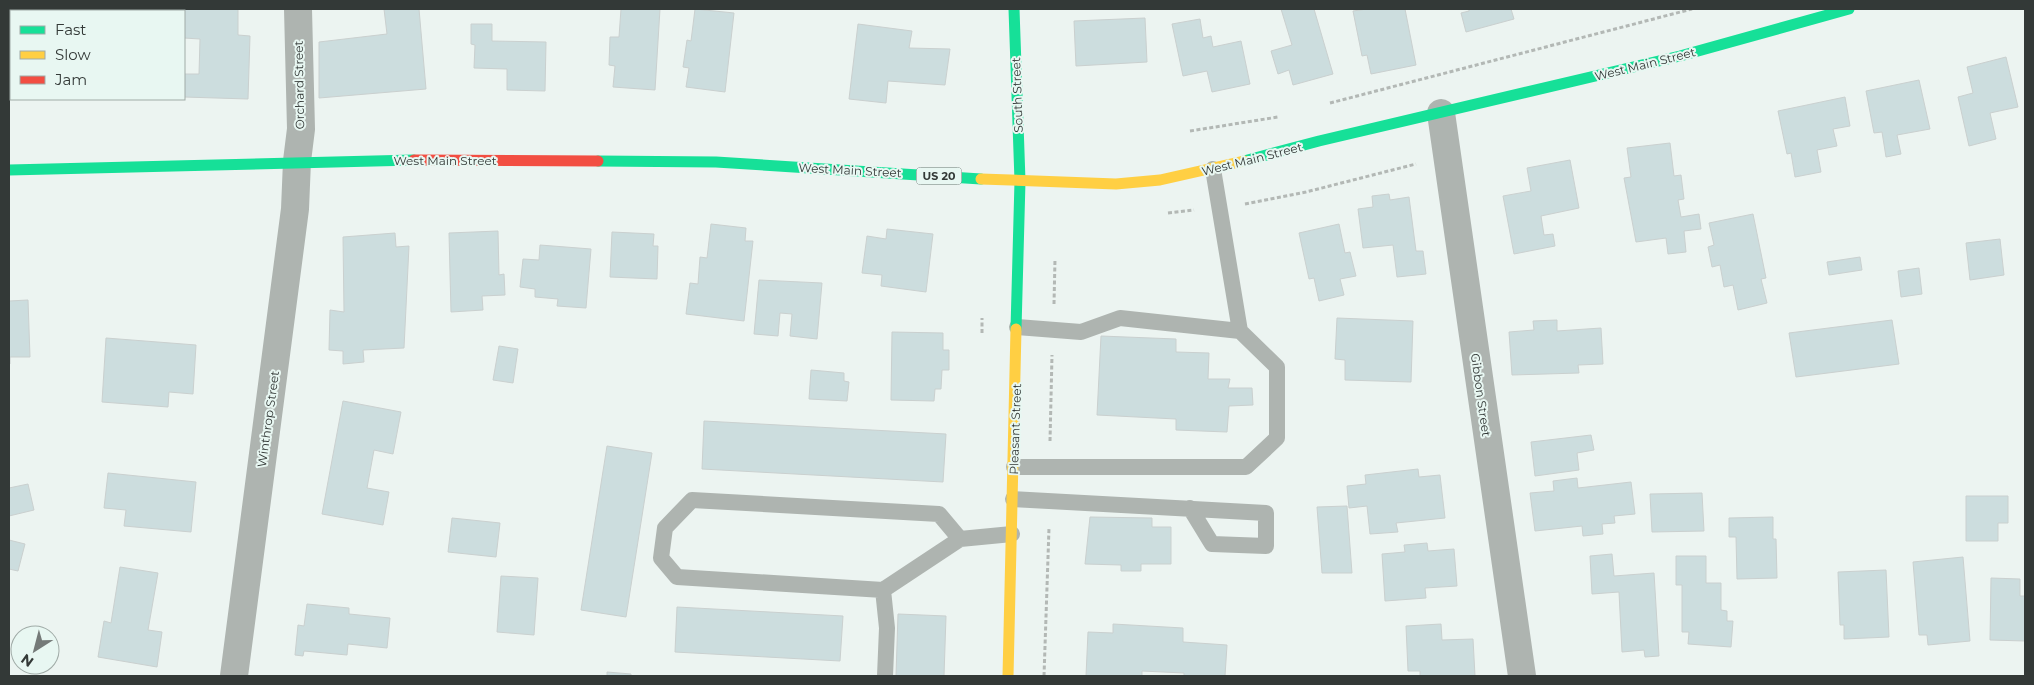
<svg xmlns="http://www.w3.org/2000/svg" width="2034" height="685" viewBox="0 0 2034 685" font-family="Montserrat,sans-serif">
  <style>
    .building { fill: #ccddde; stroke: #cad0cf }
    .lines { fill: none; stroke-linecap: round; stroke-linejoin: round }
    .path { stroke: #b3b8b5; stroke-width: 3; stroke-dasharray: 4 2.5; stroke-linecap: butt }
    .lane { stroke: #aeb4b0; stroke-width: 16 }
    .street { stroke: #aeb4b0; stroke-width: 28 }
    .fast { stroke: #16e098; stroke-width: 11 }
    .slow { stroke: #ffcf43; stroke-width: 11 }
    .jam { stroke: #f24e42; stroke-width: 11 }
    .labels { text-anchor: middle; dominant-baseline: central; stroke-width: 4; stroke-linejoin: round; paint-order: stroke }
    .shield { fill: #e8f7f2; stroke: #69726f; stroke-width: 1 }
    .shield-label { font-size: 11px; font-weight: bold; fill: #333937 }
    .street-label { font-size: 12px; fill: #333937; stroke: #e8f7f2 }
  </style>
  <rect width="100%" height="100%" fill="#ecf4f1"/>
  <path class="building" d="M180,9H238V35L250,36L248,99L184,97V74H199L200,39L184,38V11H180Z
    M384,9H419L426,89L319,98V42L387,34Z
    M621,9H660L655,90L613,87L615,66L609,65L610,37H619Z
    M695,9L734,13L725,92L686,87L689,68L683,67L687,40L691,41Z
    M1281,9H1314L1333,74L1293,85L1289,70L1278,74L1271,51L1292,45Z
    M1367,9H1405L1416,65L1371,74L1367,55L1362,56L1353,11Z
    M1469,9H1511L1514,19L1466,32L1461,13L1469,11Z
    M1145,18L1147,62L1076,66L1074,21Z
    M1200,19L1203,38L1211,36L1213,47L1241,41L1250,84L1212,92L1207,71L1183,76L1172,24Z
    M471,24H492V41L546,42L545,91L507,90V69L474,68L475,45L471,44Z
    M858,24L912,31L909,48L950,49L945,85L888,81L886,103L849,99Z
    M2006,57L2018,107L1990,113L1996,139L1969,146L1958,97L1973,93L1967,67Z
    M1919,80L1930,129L1897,135L1901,154L1886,157L1882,132L1874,133L1866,91Z
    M1845,97L1850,126L1833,129L1837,146L1817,150L1821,172L1795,177L1791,153L1787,154L1778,111Z
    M1670,143L1674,176L1681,175L1684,199L1678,200L1681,217L1699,214L1701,229L1684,231L1686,252L1668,254L1666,238L1636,242L1624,178L1631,177L1627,148Z
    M1570,160L1579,208L1541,216L1544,235L1553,234L1555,246L1514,254L1503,196L1531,191L1527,168Z
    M1389,194L1390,200L1409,197L1416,251H1423L1426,274L1397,277L1393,245L1363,248L1358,209L1373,207L1372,196Z
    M1753,214L1766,278L1761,279L1767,303L1738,310L1733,285L1724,287L1720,265L1712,267L1708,247L1714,245L1709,223Z
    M711,224L746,228L745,241H753L744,321L686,314L690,283L698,284L700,257L707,258Z
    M1339,224L1345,253L1350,252L1356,276L1340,279L1344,295L1319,301L1314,278L1309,279L1299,233Z
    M887,229L933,234L926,292L881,286L882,275L862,273L867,236L886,239Z
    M498,231L499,275L504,274L505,295L482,296L483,310L451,312L449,233Z
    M612,232L654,234L653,246H658L657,279L610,277Z
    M395,233L396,247L409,246L404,348L363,350L364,362L343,364V351L329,350L330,310L344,312L343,237Z
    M2000,239L2004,275L1970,280L1966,243Z
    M540,245L591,249L586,308L557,306L558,299L535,297V289L520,287L523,259L539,260Z
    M1860,257L1862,270L1829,275L1827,262Z
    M1919,268L1922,294L1901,297L1898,271Z
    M759,280L822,283L817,339L790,336L792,314L780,313L778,336L754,334Z
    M28,300L30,357H10V364H9V301Z
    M1337,318L1413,321L1411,382L1345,380V360L1335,359Z
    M1557,320V331L1601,328L1603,364L1578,365L1579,373L1512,375L1509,332L1534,330L1533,321Z
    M1892,320L1899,364L1796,377L1789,333Z
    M892,332L943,333V350H949V370H942L941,389H935L934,401L891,400Z
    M1101,336L1176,339V352L1209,353L1208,379H1230L1228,388H1252L1253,405L1229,406L1227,432L1176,430V419L1097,415Z
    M106,338L196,345L193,394L169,392L168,407L102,402Z
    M499,346L518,349L513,383L493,380Z
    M811,370L844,373V381L849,382L847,401L809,399Z
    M343,401L401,412L393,454L374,450L367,488L389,492L383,525L322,514Z
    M704,421L946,434L943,482L702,469Z
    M1591,435L1594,450L1577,453L1579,470L1535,476L1531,442Z
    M607,446L652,453L626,617L581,610Z
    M1418,469L1419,477L1440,475L1445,518L1396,523L1398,532L1370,534L1367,506L1349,508L1347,486L1366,484L1365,475Z
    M108,473L196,482L191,532L124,526L126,510L104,508Z
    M1577,478L1578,488L1631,482L1635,514L1614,516L1615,523L1602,524L1603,534L1583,536L1582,526L1535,531L1530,493L1554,491L1553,481Z
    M28,484L34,510L9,516V488Z
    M1702,493L1704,531L1652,532L1650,494Z
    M1966,496H2008V523H1998V541H1966Z
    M1347,506L1352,573H1322L1317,507Z
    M1090,517L1152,518V527H1171V564H1141V571H1121V565L1085,564Z
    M1773,517V539H1776L1777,578L1737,579L1736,537H1729V518Z
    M452,518L500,523L496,557L448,552Z
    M9,540L25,544L18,571L9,569Z
    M1427,543L1428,551L1454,549L1457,586L1425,588L1426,598L1385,601L1382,554L1405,552L1404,545Z
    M1612,554L1614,576L1654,573L1659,656L1645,657L1644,650L1622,652L1619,592L1592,594L1590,556Z
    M1676,556H1706V583H1721V610L1727,611V621H1733L1731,647L1688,644L1689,632H1682V585H1676Z
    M1963,557L1970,641L1928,645L1927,635H1919L1913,562Z
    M120,567L158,573L148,630L162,632L157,667L98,657L104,621L111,623Z
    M1886,570L1889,637L1844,639V625H1840L1838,572Z
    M501,576L538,578L534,635L497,632Z
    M1991,578L2020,579V596H2025V641L1990,640Z
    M307,604L349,608V614L390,618L387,648L348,644L347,655L304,651L303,656L295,655L298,625L304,626Z
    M677,607L843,616L840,661L675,652Z
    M898,614L946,616L944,676H896Z
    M1113,624L1183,628V642L1227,645L1225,676H1184V673L1142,671V676H1086L1088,632L1113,633Z
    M1441,624L1442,640L1473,639L1475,676H1420V671H1408L1406,626Z
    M607,672L631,674V676H607Z"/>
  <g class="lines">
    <path class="path" d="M1330,103L1692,9
      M1190,131L1278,117
      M1245,204L1306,192L1416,164
      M1168,213L1194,210
      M1054,304L1055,259
      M982,333V318
      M1050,441L1052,355
      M1044,676L1049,528"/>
    <path class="lane" d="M1213,169L1240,331
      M1014,467H1246L1277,438V367L1240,331L1120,318L1081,332L1017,327
      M1013,499L1266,513V546L1212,544L1190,508
      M960,539L939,514L692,500L665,528L661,558L677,577L883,590L960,539L1012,534
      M883,590L887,628L885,676"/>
    <path class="street" d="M1441,113L1522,676
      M234,676L295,209L297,161L301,129L298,9"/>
    <path class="fast" d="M1014,9L1020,181L1016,329
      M598,161L716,162L981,179
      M1244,161L1319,141L1680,56L1849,9
      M9,170L414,160"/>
    <path class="slow" d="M981,179L1116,184L1160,180L1244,161
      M1008,676L1016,329"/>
    <path class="jam" d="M414,160L598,161"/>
  </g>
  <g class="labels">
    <rect class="shield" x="916.5" y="167.5" width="45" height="17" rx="4"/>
    <g class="shield-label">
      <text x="939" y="176">US 20</text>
    </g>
    <g class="street-label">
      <text transform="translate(1645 64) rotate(-14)">West Main Street</text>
      <text transform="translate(299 85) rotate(-91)">Orchard Street</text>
      <text transform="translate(1017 95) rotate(-92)">South Street</text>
      <text transform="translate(1252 159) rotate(-14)">West Main Street</text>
      <text x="445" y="160">West Main Street</text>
      <text transform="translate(850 170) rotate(3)">West Main Street</text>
      <text transform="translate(1481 395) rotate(82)">Gibbon Street</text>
      <text transform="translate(268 419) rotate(-82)">Winthrop Street</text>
      <text transform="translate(1015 429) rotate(-88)">Pleasant Street</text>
    </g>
  </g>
  <rect width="2034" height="685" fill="none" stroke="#333937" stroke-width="20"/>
  <rect x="10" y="10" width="175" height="90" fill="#e8f7f2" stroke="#a0aba7"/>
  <rect x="20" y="26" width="25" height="8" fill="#16e098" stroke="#a0aba7"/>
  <text x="55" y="35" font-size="15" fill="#333937">Fast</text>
  <rect x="20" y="51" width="25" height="8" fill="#ffcf43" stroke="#a0aba7"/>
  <text x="55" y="60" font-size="15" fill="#333937">Slow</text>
  <rect x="20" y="76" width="25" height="8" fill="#f24e42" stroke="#a0aba7"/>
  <text x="55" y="85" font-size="15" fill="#333937">Jam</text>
  <g transform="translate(35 650) rotate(216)"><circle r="24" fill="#e8f7f2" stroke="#a0aba7"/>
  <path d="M0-4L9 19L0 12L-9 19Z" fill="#747a78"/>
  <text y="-8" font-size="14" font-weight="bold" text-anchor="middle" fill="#333937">N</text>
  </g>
</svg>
